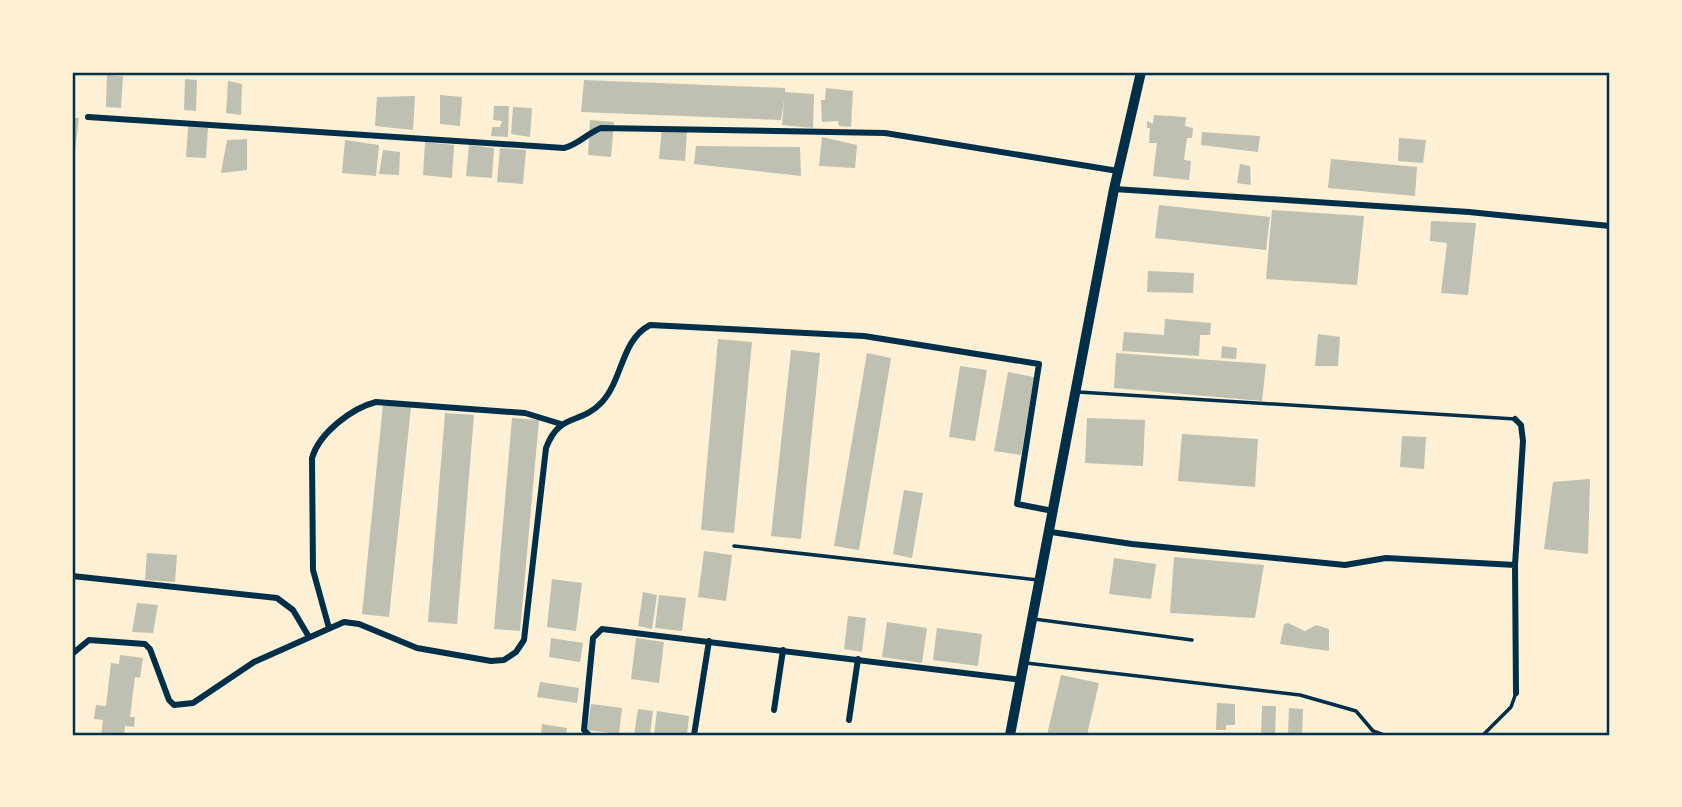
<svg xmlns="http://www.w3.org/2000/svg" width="1682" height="807" viewBox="0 0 1682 807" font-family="Quicksand,sans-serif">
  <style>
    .building { fill: #bec0b2 }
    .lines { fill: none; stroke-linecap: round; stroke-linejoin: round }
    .service { stroke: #003049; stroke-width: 3.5 }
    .minor { stroke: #003049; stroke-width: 6 }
    .primary { stroke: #003049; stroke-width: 10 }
    .neatline { fill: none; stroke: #003049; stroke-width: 2.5 }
  </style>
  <rect width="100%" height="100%" fill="#fdf0d5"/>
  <path class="building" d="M107,75L123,76L121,108L106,107Z
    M185,79L197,80L196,111L184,110Z
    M584,80L785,88V92L814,94L813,128L782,125L784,99L781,120L581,112Z
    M228,81L242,84L241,115L226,113Z
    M826,88L853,91L851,127L839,126L838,121L822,122L821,100H825Z
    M440,95L462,97L460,126L440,124Z
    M415,96L413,130L375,126L377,97Z
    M494,106H509L508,137L491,136L492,127H500L502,121L493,120Z
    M513,107L532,108L530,137L511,134Z
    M1154,115L1186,117L1185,126L1193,128L1192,138H1187L1184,160L1191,161L1189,180L1153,176L1157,143H1149L1150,128H1147V121L1153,124Z
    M72,118H79L75,151H72Z
    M590,120L614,122L611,157L588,155Z
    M188,127L208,128L206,158L186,157Z
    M662,127L687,129L685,161L659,159Z
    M1202,132L1260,136L1258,152L1201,145Z
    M822,137L857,145L855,168L819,166Z
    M1399,138L1426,140L1423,163L1398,161Z
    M247,139V170L221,173L227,140Z
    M345,140L379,145L376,176L342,173Z
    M425,142L454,145L452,178L423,175Z
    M469,145L494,148L492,178L466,176Z
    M696,146L800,147L801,176L694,164Z
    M500,148L526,150L523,184L497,182Z
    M383,150L400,152L399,175L379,174Z
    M1331,159L1417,167L1415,196L1328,188Z
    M1240,164L1250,166L1251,185L1237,183Z
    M1159,205L1270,217L1266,250L1155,238Z
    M1272,210L1364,216L1357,285L1266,279Z
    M1431,221L1476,223L1468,295L1441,293L1447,243L1430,241Z
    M1148,271L1194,273L1193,293L1147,292Z
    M1165,319L1211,323L1210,335H1200L1199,356L1122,351L1124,332L1164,335Z
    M1318,334L1340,337L1338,366H1315Z
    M718,339L752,342L734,533L701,530Z
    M1222,346L1237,348L1236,359L1221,358Z
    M791,350L820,353L801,539L771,536Z
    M867,353L891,358L859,550L834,546Z
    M1116,353L1266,364L1262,401L1114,388Z
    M960,366L987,370L975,441L949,437Z
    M1008,372L1034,377L1021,455L994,451Z
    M383,404L411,407L389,617L362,614Z
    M445,413L474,415L457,624L428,622Z
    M512,418L539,420L520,631L494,629Z
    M1087,418L1145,420L1143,466L1085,463Z
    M1182,434L1258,439L1255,487L1178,481Z
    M1402,436L1426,437L1424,469L1400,467Z
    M1590,479L1588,554L1544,549L1553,482Z
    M904,490L923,493L912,558L893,554Z
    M704,551L732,555L726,601L698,597Z
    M147,553L177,555L175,582L145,580Z
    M1174,557L1264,565L1255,618L1170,613Z
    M1114,558L1156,564L1151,599L1109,594Z
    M552,579L582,583L576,631L547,627Z
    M643,592L657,595L652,629L638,626Z
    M659,595L686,598L682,631L655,628Z
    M137,603L158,605L153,633L132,632Z
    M848,616L866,618L862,652L844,649Z
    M887,622L927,628L922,663L882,657Z
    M1288,623L1305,631L1316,625L1329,629V651L1280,644L1284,624Z
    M937,628L982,634L978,666L933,660Z
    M551,638L583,643L580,662L549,657Z
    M636,638L664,642L659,683L631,679Z
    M120,655L143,658L140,678L135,677L130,717H135L134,727L125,726L124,735H101L103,720L94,719L96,705L106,706L111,663L119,664Z
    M1061,675L1099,683L1087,735H1047Z
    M540,682L579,688L577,703L537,697Z
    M1217,703L1235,704V725H1226V730H1216Z
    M591,704L622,708L619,734L587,730Z
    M1262,706H1276L1275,735H1261Z
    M1289,708L1303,709L1302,735H1288Z
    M638,709L653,711L650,735H634Z
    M657,711L689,716L687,735H654Z
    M542,724L567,728L566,735H541Z"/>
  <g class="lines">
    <path class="service" d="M1078,392L1515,419
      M734,546L1038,580
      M1034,619L1192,640
      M1026,663L1300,695L1356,711L1373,731L1384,735
      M1483,735L1511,707L1516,693"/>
    <path class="minor" d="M88,117L564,148C579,144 586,134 601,128L885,133L1118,171
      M1114,189L1469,212L1610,226
      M1051,532L1132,544L1345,565L1386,558L1515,565L1523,441L1521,425L1515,419
      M1515,565L1516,693
      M72,576L277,598L293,610L309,637
      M329,628L313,570L312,458C319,433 352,408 376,402L525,413L561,424
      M72,654L89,640L145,644L150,649L169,700L174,705L193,703L254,662L344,622L359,624L417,648L491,661L504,660L516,652L524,640L546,448C560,411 580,426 602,402C623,379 621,340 650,325L864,336L1039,364L1017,504L1053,511
      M774,710L783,650
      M849,720L858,659
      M589,735L584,730L593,638L602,629L1022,680
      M694,735L709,641"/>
    <path class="primary" d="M1010,735L1114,189L1141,72"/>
  </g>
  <rect width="1682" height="807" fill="none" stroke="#fdf0d5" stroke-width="147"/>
  <rect x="74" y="74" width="1534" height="660" class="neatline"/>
</svg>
